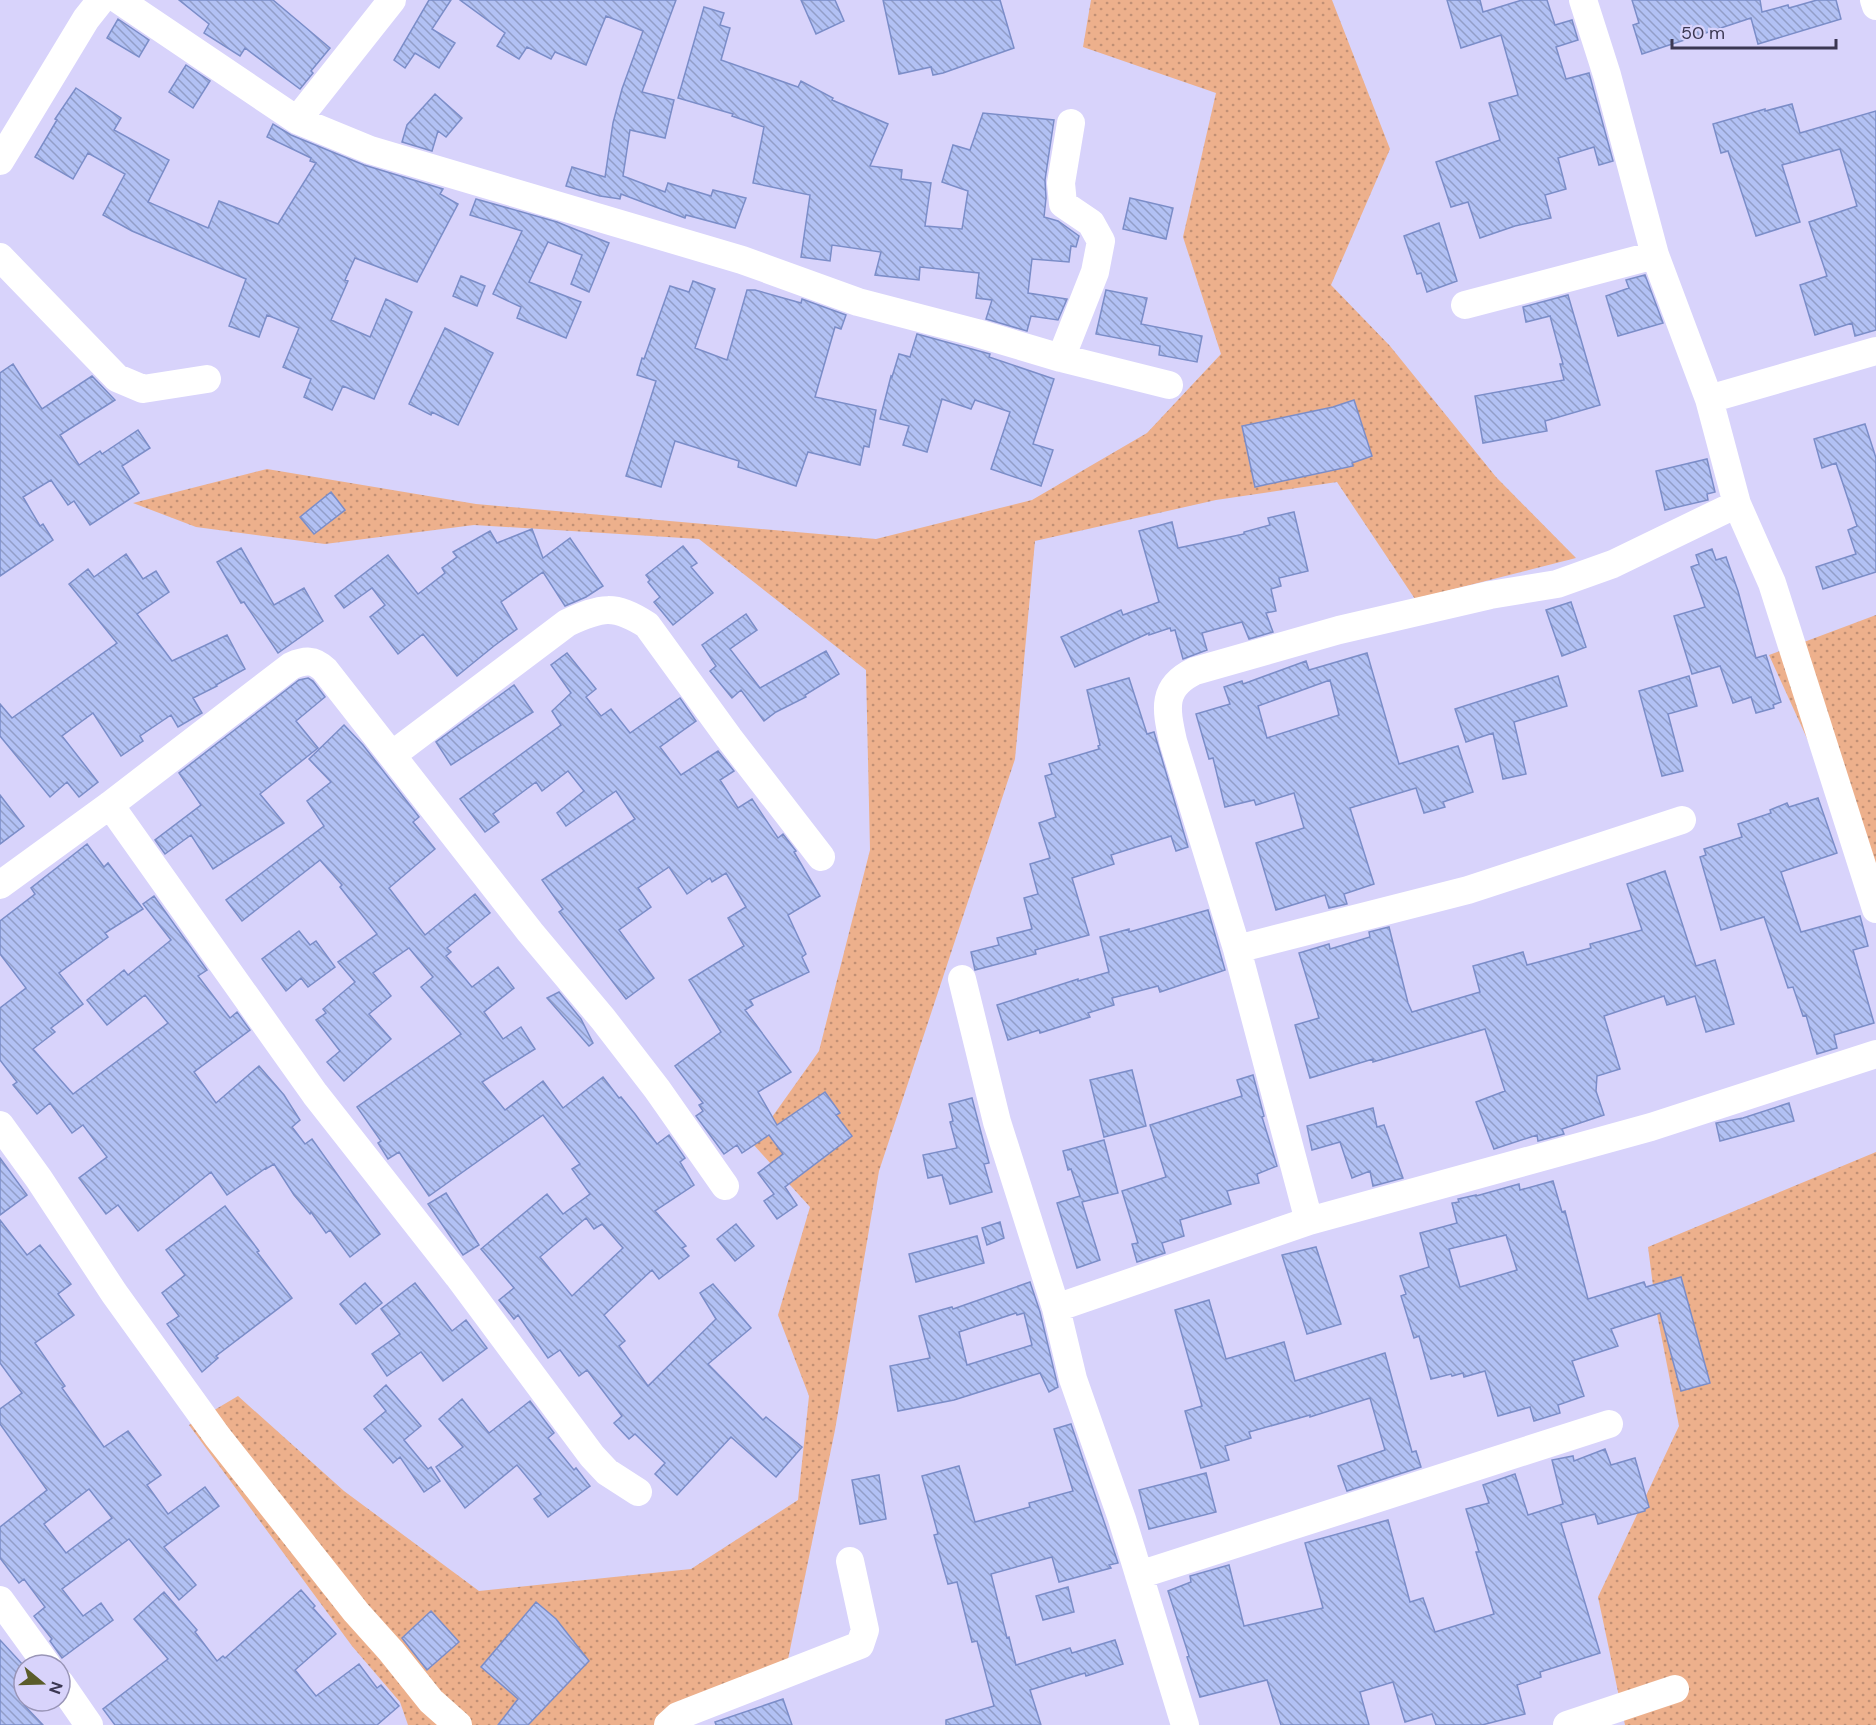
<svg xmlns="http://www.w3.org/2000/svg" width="1876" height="1725" viewBox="0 0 1876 1725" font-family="'DM Sans',sans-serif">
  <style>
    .green { fill: url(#green-dots) }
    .building { fill: url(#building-back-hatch); stroke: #7b8dc8; stroke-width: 1.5; fill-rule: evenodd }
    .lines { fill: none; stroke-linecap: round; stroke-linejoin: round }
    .minor { stroke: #fff; stroke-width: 28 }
  </style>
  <defs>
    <pattern id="green-dots" width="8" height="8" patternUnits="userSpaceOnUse" patternTransform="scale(1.5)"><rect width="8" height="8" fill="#edb08c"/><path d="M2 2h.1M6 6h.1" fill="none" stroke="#c19075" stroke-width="1.8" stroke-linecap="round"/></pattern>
    <pattern id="building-back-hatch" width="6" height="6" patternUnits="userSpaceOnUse" patternTransform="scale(1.5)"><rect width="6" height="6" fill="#b2c1f4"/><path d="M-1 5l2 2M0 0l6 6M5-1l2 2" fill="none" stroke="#929ec8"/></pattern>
  </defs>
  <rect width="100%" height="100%" fill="#d8d3fb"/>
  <path class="green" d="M1091,0H1332L1390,149L1331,285L1390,346L1496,477L1576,558L1415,599L1337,482L1216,500L1035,541L1015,759L879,1171L835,1430L785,1674L680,1725H408L400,1702L352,1646L189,1425L238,1396L344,1491L479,1591L691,1569L798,1500L809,1396L778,1315L810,1207L753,1144L819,1051L870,850L866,670L699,539L474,525L325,544L196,527L133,503L267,469L476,504L876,539L1032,500L1147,433L1221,354L1183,237L1216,93L1083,47Z
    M1876,615V890L1769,655Z
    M1876,1152V1725H1625L1598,1597L1679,1426L1656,1309L1648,1247Z"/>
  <path class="building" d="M179,0H273L330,48L311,71L313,73L300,89L245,48L240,56L204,33L209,24Z
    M429,0H451L432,29L455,43L439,68L415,53L405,68L394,60Z
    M460,0H676L642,92L674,100L665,138L630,130L623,176L665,192L668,183L711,196L713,190L746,198L735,228L686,215L685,218L621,194L620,199L600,196L566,186L572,167L605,177L613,123L622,89L643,31L606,16L586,65L555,52L551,59L527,47L519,59L497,46L505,33Z
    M801,0H835L844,21L816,34Z
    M883,0H1000L1014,48L943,73L933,75L931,67L899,74Z
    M1447,0H1480L1483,12L1522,0H1547L1555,25L1572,20L1578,40L1556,47L1566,79L1589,73L1613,161L1599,165L1594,147L1558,158L1566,189L1545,195L1551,218L1515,226L1480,238L1468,202L1451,207L1436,162L1500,140L1489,103L1518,95L1501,35L1461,48Z
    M1632,0H1760L1762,12L1788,5L1789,8L1817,0H1836L1841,19L1758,44L1751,18L1642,54L1633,25L1639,23Z
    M704,7L724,13L720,25L730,28L721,60L798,87L801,81L833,98L832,100L888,124L870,166L902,170L901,179L931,183L925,226L962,229L968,191L942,182L953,145L970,150L983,113L1054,120L1045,180L1046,198L1044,217L1058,221L1079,236L1076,247L1071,246L1069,262L1032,259L1028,293L1067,299L1058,320L1031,316L1027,331L986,319L992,300L976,298L979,273L920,267L919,280L875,275L881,252L832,245L830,261L801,257L810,195L753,183L764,127L732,116L733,114L678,98Z
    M118,19L149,40L139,57L107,38Z
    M186,65L210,81L193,108L169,92Z
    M76,88L121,118L114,130L169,160L148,202L208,228L219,201L278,224L316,163L310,161L311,158L267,137L273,124L291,135L364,165L443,189L440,194L458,204L417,282L355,258L345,280L348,281L331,320L370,337L386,299L412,312L374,399L343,386L332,410L304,397L311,379L283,367L299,328L267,315L259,337L229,326L246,279L132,231L103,215L125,174L88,153L73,179L35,157L57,120L55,119Z
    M435,94L462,118L446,137L438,131L432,151L402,142L407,125Z
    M1792,104L1800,133L1876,111V330L1855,336L1852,323L1815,335L1800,285L1827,276L1809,222L1857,206L1840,149L1782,165L1800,222L1756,236L1728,151L1721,153L1713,124L1765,109V111Z
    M1130,198L1173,208L1166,239L1123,229Z
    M476,199L557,222L609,243L589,292L571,284L582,255L548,242L529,282L581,302L566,338L517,318L521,307L493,294L522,231L470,215Z
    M1439,223L1457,281L1427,292L1421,273L1417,274L1404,236Z
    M1645,275L1663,323L1618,336L1606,296L1629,288L1626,280Z
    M461,276L485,286L477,306L453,296Z
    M693,281L715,289L695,348L727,360L747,290H755L801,303L802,299L846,315L841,329L835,327L815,397L876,410L869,447L864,446L860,465L808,452L796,486L738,467L739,461L675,441L661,487L626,476L656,381L637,375L642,358L644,359L670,286L689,292Z
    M1106,290L1147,298L1141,324L1202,336L1197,362L1159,355L1160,346L1096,334Z
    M1568,295L1600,405L1545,421L1547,431L1483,443L1475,396L1564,380L1560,364H1563L1550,316L1526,322L1523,307Z
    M445,328L493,353L458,425L432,412L431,415L409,404Z
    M917,334L990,354L989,357L1054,379L1033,444L1053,450L1041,486L991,469L1010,412L975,400L971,409L942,399L927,452L903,445L909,426L880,419L891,376L892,377L899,354L910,357Z
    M13,364L42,409L92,376L115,400L60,435L79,465L100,451L102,454L138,430L150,448L122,466L139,493L90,525L74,501L68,505L51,480L23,497L40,526L43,524L53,540L0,576V373Z
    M1354,400L1372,456L1352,463L1353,466L1255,487L1242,426L1333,407Z
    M1865,424L1876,458V572L1823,589L1816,567L1856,554L1848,530L1857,526L1836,463L1822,468L1814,439Z
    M1707,459L1715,492L1707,494L1708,500L1665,510L1656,471Z
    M331,492L345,510L314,534L300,517Z
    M1294,512L1308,571L1279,578L1281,586L1271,589L1276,611L1266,613L1273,632L1249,639L1242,622L1202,633L1207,650L1183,659L1175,630L1171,631L1170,628L1149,635V633L1075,667L1061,637L1121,610L1123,615L1159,602L1139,531L1172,522L1178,548L1244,534V532L1270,525L1268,518Z
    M532,529L543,558L570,538L603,586L586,597L565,606L543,572L501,602L517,629L494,646L457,676L423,634L398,654L370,617L385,605L372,588L344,608L335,596L388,555L418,594L445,573L442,568L457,557L453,552L490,531L497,543Z
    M683,546L697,563L691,567L713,593L673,625L654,602L660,597L648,582L650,580L646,575Z
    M241,548L274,605L304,588L323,621L278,653L244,602L241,603L217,562Z
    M1712,549L1716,560L1726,557L1738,591L1756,658L1766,655L1781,702L1773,705L1774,708L1756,713L1751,697L1733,703L1720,666L1692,674L1674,616L1705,607L1691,567L1699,564L1696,555Z
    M126,554L143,579L156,571L169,592L137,614L172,661L227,635L245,669L216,685L217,686L193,698L202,713L178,727L171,715L140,736L143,741L121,756L93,713L62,736L98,782L79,797L67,782L50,797L0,736V704L12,718L117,643L69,584L88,569L94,577Z
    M1571,602L1586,647L1562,656L1546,610Z
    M746,614L757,630L730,649L760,688L826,651L839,674L805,695L806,697L776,712L764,721L741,690L732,698L710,671L716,666L702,645Z
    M567,653L596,689L586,697L601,716L611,709L630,733L680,698L696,721L660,747L681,775L718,751L734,771L720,780L738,808L752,799L778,838L783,834L796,851L794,852L820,896L788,915L806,954L802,957L809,972L750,1000L753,1005L745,1010L791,1072L758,1092L777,1125L825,1092L840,1113L836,1115L852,1136L785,1187L797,1205L777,1219L764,1201L774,1194L758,1173L783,1154L769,1135L742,1153L737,1145L724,1154L696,1116L703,1111L699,1105L703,1103L675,1066L721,1032L689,980L744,946L728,918L746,907L726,873L712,882L710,878L687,894L669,867L638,888L651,907L619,930L654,978L626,999L559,912L563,909L542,880L635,819L616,791L566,826L557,813L584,791L568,771L542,791L536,782L493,814L499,822L485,832L460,799L561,725L552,711L571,693L551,665Z
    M1367,653L1399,764L1458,746L1473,792L1443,802L1445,807L1424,813L1416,788L1350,808L1374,884L1344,894L1347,904L1329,908L1325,895L1276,910L1256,843L1304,828L1294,793L1256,805L1254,800L1225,807L1213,758L1209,759L1196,714L1230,704L1224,687L1242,681L1243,684L1306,661L1309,670ZM1330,680L1339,715L1267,738L1258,706Z
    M1558,676L1567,706L1514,722L1526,774L1503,779L1493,733L1466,742L1455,709Z
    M1689,676L1697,706L1668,714L1683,771L1662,776L1639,691Z
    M308,678L313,681L325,697L296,721L318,748L260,794L284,823L213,869L191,835L165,854L155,840L201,805L179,773L299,680Z
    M1129,678L1147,734L1154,732L1188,847L1176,851L1171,836L1111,855L1114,864L1072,878L1089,935L1035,950L1036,954L975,970L971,952L999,945L997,938L1032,929L1024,898L1038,894L1030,864L1050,858L1039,823L1056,817L1045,776L1052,774L1049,764L1099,749L1098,746L1100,745L1087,690Z
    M514,685L533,712L451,765L436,742Z
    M344,725L363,745L419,817L413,822L435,849L389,888L425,935L475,894L490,913L447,948L451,952L446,956L472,987L498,967L514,988L484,1012L503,1039L521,1027L535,1049L482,1082L505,1110L543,1081L563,1108L603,1077L619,1098L621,1097L635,1114L657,1144L669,1135L685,1158L680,1162L694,1185L655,1211L686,1246L682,1248L689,1256L659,1279L652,1270L604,1315L625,1341L619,1346L648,1386L716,1319L700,1293L713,1284L751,1328L708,1364L763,1420L766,1417L802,1447L776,1477L731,1437L677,1495L655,1474L665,1463L635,1434L629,1439L614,1423L622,1416L587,1370L579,1376L560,1350L548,1358L518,1315L514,1319L499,1300L514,1288L481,1249L547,1194L563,1214L590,1194L572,1169L580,1164L543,1115L429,1196L399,1152L388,1159L378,1143L381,1141L357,1107L461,1034L421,987L433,977L409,948L373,973L391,996L369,1014L391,1039L344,1081L327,1062L340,1051L316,1020L326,1013L323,1009L355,982L338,962L377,934L340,887L342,885L320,860L242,921L226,900L324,826L307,801L331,782L309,759ZM586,1218L594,1229L602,1224L623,1248L572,1296L540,1257Z
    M0,795L24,826L0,844Z
    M1818,798L1837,853L1781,872L1801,932L1860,916L1868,946L1853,950L1874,1023L1834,1035L1837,1048L1817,1054L1806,1015L1803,1016L1793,987L1788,988L1764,917L1721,930L1700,857L1706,855L1704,849L1742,837L1738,824L1771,813L1770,810L1787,803L1789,807Z
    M87,844L104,867L108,863L143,909L105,933L108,937L59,973L83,1004L51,1028L55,1032L33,1049L73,1094L168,1023L145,995L107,1025L87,1000L124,970L128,975L171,940L143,904L154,896L207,970L198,976L230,1018L237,1012L250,1030L194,1072L216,1103L259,1066L284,1095L300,1120L292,1127L305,1144L312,1139L380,1234L350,1257L330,1230L326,1233L311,1212L310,1214L294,1195L274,1164L266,1169V1168L227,1195L211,1172L138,1231L118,1205L106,1214L79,1178L107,1157L83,1125L72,1133L50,1103L37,1114L13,1085L17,1082L0,1060V1008L26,988L0,954V921L35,894L31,888Z
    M1665,871L1696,966L1715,960L1734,1024L1706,1032L1695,996L1667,1005L1664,996L1604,1016L1620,1069L1597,1076L1596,1091L1604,1115L1562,1129L1564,1134L1538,1141L1537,1135L1494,1149L1476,1102L1505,1091L1485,1029L1373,1062V1059L1310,1078L1295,1025L1319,1018L1299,953L1329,944L1330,949L1370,937L1369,932L1389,927L1408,1003L1412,1012L1480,992L1473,966L1523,952L1527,965L1591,948L1590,944L1642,930L1627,884Z
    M1208,910L1225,970L1160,992L1158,986L1112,998L1114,1005L1088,1013L1090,1017L1040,1033L1039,1030L1008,1040L997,1005L1078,979V981L1109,972L1100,937L1129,929V932Z
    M299,931L310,945L316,941L335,967L308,987L301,978L286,991L262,959Z
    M559,992L581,1019L593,1043L589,1046L547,998Z
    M1132,1070L1146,1126L1104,1137L1090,1080Z
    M1253,1075L1264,1116L1262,1117L1277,1166L1257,1174L1259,1183L1227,1191L1231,1204L1180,1220L1184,1236L1162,1243L1165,1253L1137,1262L1132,1244L1138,1243L1122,1191L1166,1177L1150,1125L1242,1096L1237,1080Z
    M972,1098L989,1163L984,1164L992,1192L950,1204L942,1175L928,1178L923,1155L957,1148L950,1122L953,1121L949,1104Z
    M1789,1103L1794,1121L1720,1141L1716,1123L1743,1118Z
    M1373,1108L1377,1127L1384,1125L1403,1178L1373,1186L1370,1171L1352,1178L1340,1142L1312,1150L1307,1126Z
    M1104,1140L1118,1193L1082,1202L1100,1260L1077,1268L1057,1203L1080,1196L1071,1169L1068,1170L1063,1151Z
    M0,1158L27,1195L0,1215Z
    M1553,1181L1562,1212L1565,1211L1588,1299L1644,1282L1646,1287L1681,1277L1710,1383L1681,1391L1660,1313L1611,1329L1618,1346L1572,1361L1584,1396L1558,1405L1560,1413L1534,1421L1530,1407L1498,1416L1485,1371L1464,1377L1463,1373L1452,1376L1451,1374L1431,1379L1419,1336L1414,1338L1401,1296L1406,1294L1400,1276L1429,1267L1420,1233L1457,1223L1452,1203L1459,1202L1458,1199L1476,1195V1196L1519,1184L1520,1190ZM1506,1235L1517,1270L1460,1287L1449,1249Z
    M446,1193L479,1245L463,1255L428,1204Z
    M225,1206L259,1251L257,1252L292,1298L216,1356L218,1358L202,1372L167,1324L179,1316L162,1293L185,1275L166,1250Z
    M0,1220L27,1255L40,1245L71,1284L58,1294L74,1315L35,1343L65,1386L62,1388L104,1447L128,1431L161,1475L147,1485L168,1514L205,1487L219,1506L164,1547L196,1585L179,1600L129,1539L62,1589L83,1616L101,1603L113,1620L62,1658L50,1641L52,1639L34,1616L45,1607L24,1579L19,1583L0,1558V1527L47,1490L0,1424V1409L22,1393L0,1363ZM89,1489L112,1518L66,1553L44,1524Z
    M1000,1222L1004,1238L987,1245L982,1228Z
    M736,1224L754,1246L735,1261L717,1239Z
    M977,1236L984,1263L916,1282L909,1254Z
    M1316,1247L1341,1324L1307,1334L1282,1255Z
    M1030,1282L1040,1312L1058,1387L1049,1392L1040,1373L954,1400L898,1411L890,1366L930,1358L919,1316L952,1307L953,1309ZM1016,1313L1017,1315L1024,1313L1032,1345L967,1365L959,1332Z
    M365,1283L382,1303L356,1324L340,1304Z
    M415,1283L452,1331L466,1320L487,1348L443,1381L421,1352L387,1376L372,1354L400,1334L381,1309Z
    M1209,1300L1226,1359L1284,1342L1295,1381L1385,1353L1412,1452L1416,1451L1421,1467L1347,1491L1338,1466L1385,1450L1370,1398L1310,1417V1415L1249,1432L1251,1438L1225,1446L1229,1460L1201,1468L1185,1411L1202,1406L1175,1310Z
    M386,1385L421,1426L404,1440L428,1469L431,1467L440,1481L424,1492L400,1457L393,1463L364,1429L386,1411L374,1396Z
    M462,1399L489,1433L530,1401L554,1433L548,1438L574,1470L576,1468L590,1486L548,1517L534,1499L541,1494L517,1465L465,1508L436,1467L463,1447L439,1419Z
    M1071,1424L1118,1563L1109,1565L1111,1568L1059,1582L1052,1557L991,1574L1007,1638L1009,1637L1016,1665L1070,1648L1072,1653L1115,1640L1123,1664L1086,1676L1085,1673L1030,1690L1041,1725H946V1720L994,1706L977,1641L972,1642L957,1582L948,1584L934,1535L938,1534L922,1476L959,1466L975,1522L1030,1507L1029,1503L1073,1491L1054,1429Z
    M1605,1449L1611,1465L1635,1458L1649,1507L1645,1509V1511L1598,1524L1595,1514L1561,1523L1600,1653L1540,1672L1541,1677L1517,1685L1525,1714L1482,1725H1436L1432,1714L1405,1722L1393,1682L1360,1692L1369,1725H1281L1267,1680L1200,1697L1187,1657L1189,1656L1168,1591L1191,1582L1190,1576L1229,1565L1244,1626L1323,1608L1305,1543L1388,1520L1410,1602L1423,1598L1435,1632L1494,1614L1476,1552H1479L1466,1509L1489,1503L1483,1485L1515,1474L1528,1515L1563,1504L1552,1460L1573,1456L1574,1461Z
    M1206,1473L1216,1512L1149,1529L1139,1490Z
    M879,1475L886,1519L860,1524L852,1480Z
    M1068,1587L1074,1612L1043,1620L1036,1596Z
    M301,1590L315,1606L313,1608L336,1634L295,1670L316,1696L359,1664L377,1688L381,1685L399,1706L377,1725H115L103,1709L168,1659L134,1619L164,1592L197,1630L195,1632L217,1661L223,1656L225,1658Z
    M536,1602L556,1619L589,1661L528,1725H498L518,1699L481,1667Z
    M431,1611L459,1642L427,1670L402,1638Z
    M0,1640L24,1666V1705L43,1725H0Z
    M783,1699L792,1725H716L715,1722Z"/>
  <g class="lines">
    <path class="minor" d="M119,0L297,120L370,150L742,260L858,302L977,333L1061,358L1169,385
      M1583,0L1607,75L1655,255L1709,399L1737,504L1772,583L1876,909
      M1874,0L1876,6
      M297,120L392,0
      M0,161L86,19L101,0
      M0,257L117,378L143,389L207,379
      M1465,305L1655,255
      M1061,358L1095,272L1101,241L1091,223L1063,204L1061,183L1071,123
      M1709,399L1876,351
      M392,755L567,623C602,607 614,604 647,625L729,738L821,857
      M110,805L315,1094L458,1276L592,1456L607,1472L638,1492
      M0,885L110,805L291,666C305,660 314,659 325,670L530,932L603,1019L657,1089L725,1186
      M1237,949L1468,890L1682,820
      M962,979L997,1122L1056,1308L1073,1379L1122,1519L1185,1725
      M0,1125L39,1179L114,1293L217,1436L356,1612L391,1651L431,1701L458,1725
      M1309,1221L1237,949L1173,741C1166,709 1161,687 1195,671L1339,630L1490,595L1557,584L1613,564L1737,504
      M1056,1308L1309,1221L1651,1127L1876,1054
      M1139,1575L1609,1424
      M0,1600L47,1665
      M60,1683L89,1725
      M668,1725L678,1716L860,1645L865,1630L850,1561
      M1567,1725L1675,1689"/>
  </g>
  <g transform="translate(42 1683) rotate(109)"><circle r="28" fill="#d8d3fb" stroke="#9995b7" stroke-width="1.5"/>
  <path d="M0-4.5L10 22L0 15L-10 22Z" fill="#5a5c2a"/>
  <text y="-9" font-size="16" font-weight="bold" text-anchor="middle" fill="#3b3752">N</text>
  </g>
  <path d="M1672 39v9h164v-9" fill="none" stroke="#3b3752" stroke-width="3"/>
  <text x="1681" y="39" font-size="18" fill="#3b3752" stroke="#d8d3fb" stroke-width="4.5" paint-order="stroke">50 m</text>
</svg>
